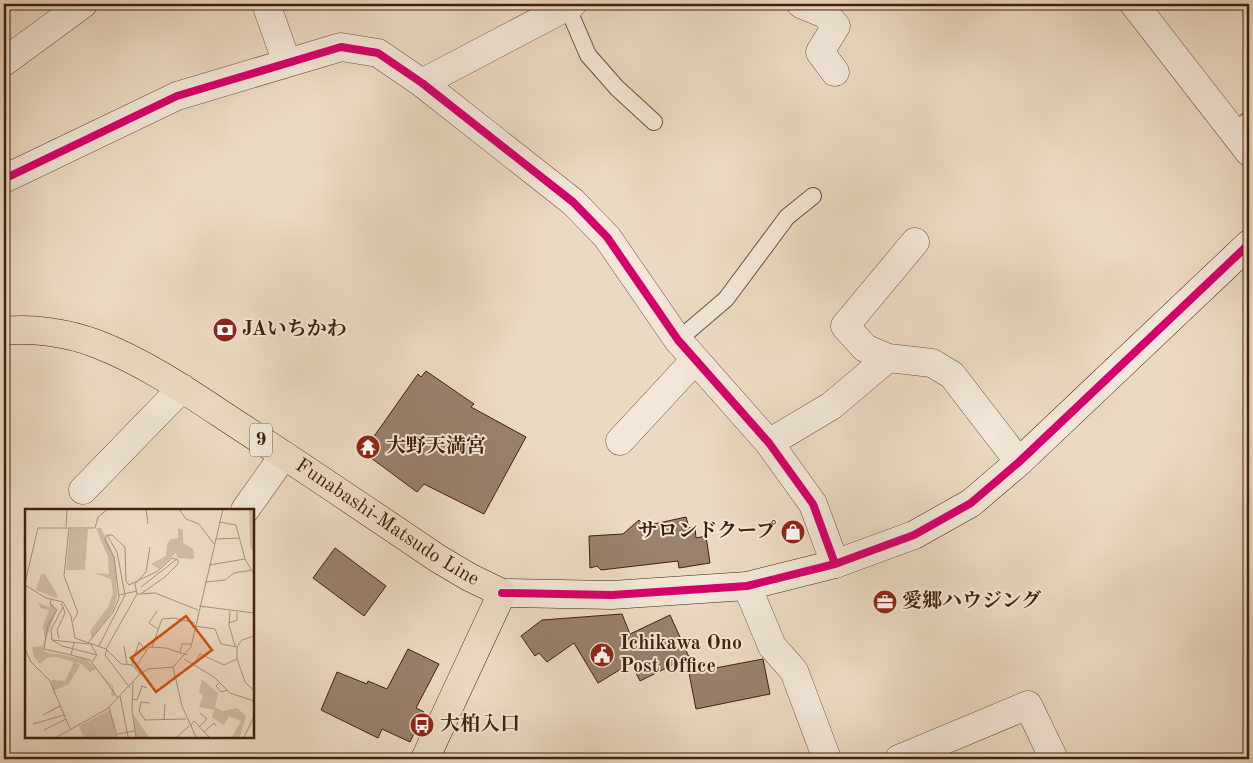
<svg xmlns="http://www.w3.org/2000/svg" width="1253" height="763" viewBox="0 0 1253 763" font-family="'Old Standard TT','Noto Serif JP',serif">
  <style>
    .building { fill: #99816d; stroke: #40210f }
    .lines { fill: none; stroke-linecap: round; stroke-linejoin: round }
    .lane-casing { stroke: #6b4f3c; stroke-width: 18 }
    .street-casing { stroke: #6b4f3c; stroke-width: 29 }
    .secondary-casing { stroke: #40210f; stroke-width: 29 }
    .primary-casing { stroke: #40210f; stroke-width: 29 }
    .lane { stroke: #f2e7d8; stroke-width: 16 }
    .street { stroke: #f2e7d8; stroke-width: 28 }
    .secondary { stroke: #f2e7d8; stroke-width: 28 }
    .primary { stroke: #ebdac3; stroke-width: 28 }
    .cycleway-casing { stroke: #f2e7d8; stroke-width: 11 }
    .cycleway { stroke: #d6006c; stroke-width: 8 }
    .labels { text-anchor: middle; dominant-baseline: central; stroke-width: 4; stroke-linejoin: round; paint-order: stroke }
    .shield { fill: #f2e7d8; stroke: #755c4b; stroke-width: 1 }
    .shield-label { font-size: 19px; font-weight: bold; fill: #40210f }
    .poi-label { font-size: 20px; font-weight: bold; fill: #40210f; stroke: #f2e7d8; text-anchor: start }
    .street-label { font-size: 20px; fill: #40210f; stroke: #f2e7d8 }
    .inset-road { fill: none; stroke: #a7907b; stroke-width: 1 }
    .view { fill: #cf510c; fill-opacity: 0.15; stroke: #cf510c; stroke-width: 2.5 }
    .inset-edge { fill: none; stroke: #40210f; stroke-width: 2.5 }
  </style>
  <rect width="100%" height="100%" fill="#ebdac3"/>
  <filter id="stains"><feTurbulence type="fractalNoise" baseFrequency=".004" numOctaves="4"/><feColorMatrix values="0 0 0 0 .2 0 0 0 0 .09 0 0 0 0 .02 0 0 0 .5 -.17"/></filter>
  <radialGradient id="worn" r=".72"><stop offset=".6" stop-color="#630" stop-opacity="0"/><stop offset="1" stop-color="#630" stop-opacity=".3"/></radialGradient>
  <path class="building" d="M426,371L474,404L471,407L526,437L484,514L424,484L417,492L363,452L418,374L421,377Z
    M686,517L689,528L695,527L696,538L706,536L710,563L679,568L678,561L601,570L597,566L590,568L589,536L623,534L639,520L645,526Z
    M335,548L386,586L364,616L313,578Z
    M622,614L630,634L670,615L689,657L640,681L631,663L598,683L574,643L547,662L539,653L535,656L521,636L542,620Z
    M408,649L439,664L416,708L424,712L410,742L382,729L378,738L321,710L337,672L367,684L368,681L387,689Z
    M763,659L770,694L696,709L689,673Z"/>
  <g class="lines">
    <defs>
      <path id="lane" d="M567,6L588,55L617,88L654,122
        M1234,133L1249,119
        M678,340L726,299L787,217L813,196"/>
      <path id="street" d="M266,4L287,63
        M801,4L825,14L836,26L820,52L835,72
        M1134,4L1249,152
        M4,62L83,4
        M422,83L572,4
        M4,179L177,96L341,47L378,53L422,83L573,202L607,237L678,340L769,443L813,504L835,564
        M888,358L865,348L845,326L915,242
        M620,441L695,360
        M769,443L831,406L888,358L932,363L952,375L1019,462
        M83,490L182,388
        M245,510L284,455
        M747,586L772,646L794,671L827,759
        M899,759L1028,705L1054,759"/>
      <path id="secondary" d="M502,593L612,595L747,586L835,564L914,535L971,503L1019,462L1249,244"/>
      <g id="primary">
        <path id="s1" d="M4,331C34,328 69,333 97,344C149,364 195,397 241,427C307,470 372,514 437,558L469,577L502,593L425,759"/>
      </g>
    </defs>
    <use href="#lane" class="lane-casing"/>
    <use href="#street" class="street-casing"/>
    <use href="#secondary" class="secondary-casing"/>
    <use href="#primary" class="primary-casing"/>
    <use href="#lane" class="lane"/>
    <use href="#street" class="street"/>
    <use href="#secondary" class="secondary"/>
    <use href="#primary" class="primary"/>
    <defs>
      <path id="cycleway" d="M4,179L177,96L341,47L378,53L422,83L573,202L607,237L678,340L769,443L813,504L835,564
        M502,593L612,595L747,586L835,564L914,535L971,503L1019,462L1249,244"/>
    </defs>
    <use href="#cycleway" class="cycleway-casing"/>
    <use href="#cycleway" class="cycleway"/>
  </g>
  <defs>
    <symbol id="bank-disc" viewBox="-11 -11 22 22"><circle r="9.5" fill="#8f2418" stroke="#f2e7d8"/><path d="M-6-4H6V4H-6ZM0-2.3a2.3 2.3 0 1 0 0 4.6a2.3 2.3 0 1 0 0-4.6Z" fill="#fff"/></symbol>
    <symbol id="temple-disc" viewBox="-11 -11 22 22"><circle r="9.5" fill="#8f2418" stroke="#f2e7d8"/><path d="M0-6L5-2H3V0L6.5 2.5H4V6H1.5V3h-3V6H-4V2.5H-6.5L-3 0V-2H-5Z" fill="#fff"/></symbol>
    <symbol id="shop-disc" viewBox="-11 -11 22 22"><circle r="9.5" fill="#8f2418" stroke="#f2e7d8"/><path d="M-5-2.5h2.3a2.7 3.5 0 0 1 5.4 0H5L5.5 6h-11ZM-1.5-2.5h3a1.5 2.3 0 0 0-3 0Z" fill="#fff"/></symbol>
    <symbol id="office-disc" viewBox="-11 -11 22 22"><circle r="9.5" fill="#8f2418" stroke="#f2e7d8"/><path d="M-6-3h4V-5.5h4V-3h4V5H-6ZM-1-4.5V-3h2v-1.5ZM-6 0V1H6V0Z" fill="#fff"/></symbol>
    <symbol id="civic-disc" viewBox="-11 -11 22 22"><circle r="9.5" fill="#8f2418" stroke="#f2e7d8"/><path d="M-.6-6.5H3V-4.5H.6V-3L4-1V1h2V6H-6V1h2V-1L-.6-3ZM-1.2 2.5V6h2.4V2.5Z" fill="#fff"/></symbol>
    <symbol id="bus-disc" viewBox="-11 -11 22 22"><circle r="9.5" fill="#8f2418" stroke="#f2e7d8"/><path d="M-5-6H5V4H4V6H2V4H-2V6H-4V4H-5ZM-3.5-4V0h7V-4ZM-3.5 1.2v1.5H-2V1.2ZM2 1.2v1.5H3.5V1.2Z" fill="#fff"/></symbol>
  </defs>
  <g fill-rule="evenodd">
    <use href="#bank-disc" x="211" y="316" width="28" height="28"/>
    <use href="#temple-disc" x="354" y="433" width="28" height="28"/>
    <use href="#shop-disc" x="779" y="518" width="28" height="28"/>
    <use href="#office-disc" x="871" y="588" width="28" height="28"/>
    <use href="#civic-disc" x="588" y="641" width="28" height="28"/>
    <use href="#bus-disc" x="408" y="711" width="28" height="28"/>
  </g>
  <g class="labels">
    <rect class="shield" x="250" y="423.5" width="22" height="33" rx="4"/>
    <g class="shield-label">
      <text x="261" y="440">9</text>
    </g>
    <g class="poi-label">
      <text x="242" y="330">JAいちかわ</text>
      <text x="386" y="447">大野天満宮</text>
      <text x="776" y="532" text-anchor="end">サロンドクープ</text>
      <text x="902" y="602">愛郷ハウジング</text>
      <text x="620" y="644">Ichikawa Ono<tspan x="620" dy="23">Post Office</tspan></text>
      <text x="440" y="725">大柏入口</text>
    </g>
    <g class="street-label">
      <text stroke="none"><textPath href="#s1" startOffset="436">Funabashi-Matsudo Line</textPath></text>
    </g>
  </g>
  <g transform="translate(25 509)">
    <rect width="229" height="229" fill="#ebdac3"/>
    <path d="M224,0H229V43L225,38ZM71,19H76L90,48L92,88L88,101L67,129L65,122L83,98L88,84L86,70L69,64L84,65L83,48ZM153,19L158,21V34L168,40L169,50L152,49L151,44L134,60L126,55L141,47L142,35L146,30L153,29ZM45,20H63L60,61H41ZM16,65H20L33,87L31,89L11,81ZM13,94L24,98L26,94L32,100L18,138L20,143L61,150L88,177L90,188L86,186L87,179L71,160L65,163L56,155L51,153L55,156L44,175L28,182L26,171L40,172L49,153L31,148L22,149L15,155L9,148L7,138L17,137L20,131L18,117L24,101L16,99ZM177,170L193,184L190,198L197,202L212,199L221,207L215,228H207L216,212L204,207L199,216L187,208L189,201L174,198L178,187L174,183ZM85,201L91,228H59L54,217ZM108,204L114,214L124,228H111Z" fill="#cebba4"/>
    <path class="inset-road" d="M121,0L123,15M154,0L161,10L174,15L189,35M194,13L211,16L220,50L229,65M41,18L42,0M44,19L39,67L53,104L48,112M190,30L215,29M184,56L220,50M180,73L200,71L209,64L227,61M0,74L13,19H70L73,8L83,0M0,76L21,89L38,93L46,107L50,129L81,140L96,155L107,156L115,165L123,160L148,158L157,197L171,228M116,78L152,50M112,85L110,75L121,63L125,38M94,86L112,82M26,90L25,95L32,101L23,116L19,140L46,146M36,94L38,98L26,121L27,131L64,135M174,97L229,104M132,102L124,114L133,120M205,102L204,116L210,137M204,114L212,111V103M170,117L190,120L196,135L212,138M229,127L217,131L212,138V150L220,173L229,182M34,130L32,121L40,104L38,98M27,131L37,137L72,146M49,134L46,146L65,151L93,189M63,134L88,103L94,89L89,48L80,31L82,26H87L100,38L101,72L104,76L133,62L147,49L153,51V55L140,68L117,84M65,134L72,146L67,153M74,137L100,86L92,43L82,26M99,137L102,155M127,138L137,110L149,109L170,114M0,140L6,153L25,172L45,220M81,140L112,85L130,84L173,101M82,140L80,146L105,179M155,143L157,135H166M159,150L189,168L205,184L229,192M169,155L175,145L199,156L212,150M107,156L114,133L121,142M148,158L166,138L198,0M110,159L124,138L141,139L162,146M108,173L107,202L111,228M195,173L191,177L196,183L202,181M95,187L103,228M107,190L112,191L117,177L122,179M84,198L92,228M18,206L35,197M139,210L140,195M119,211L161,210M120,211L114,202L116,193L125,194M8,215L39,206M166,216L169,212L184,228M174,218L182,210L175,204M19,221L41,210M179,223L189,214L191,217M92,225L110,222M32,228L82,200L115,165M152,228L164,217M219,228L229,208"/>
    <path class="view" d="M161,107L187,141L131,183L106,149Z"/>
    <rect width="229" height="229" class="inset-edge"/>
  </g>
  <rect width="1253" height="763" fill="none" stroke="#ebdac3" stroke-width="20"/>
  <rect x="5" y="5" width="1243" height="753" fill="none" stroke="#40210f" stroke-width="2.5"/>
  <rect x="10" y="10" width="1233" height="743" fill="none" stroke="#40210f"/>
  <rect width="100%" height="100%" filter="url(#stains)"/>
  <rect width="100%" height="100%" fill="url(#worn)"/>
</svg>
